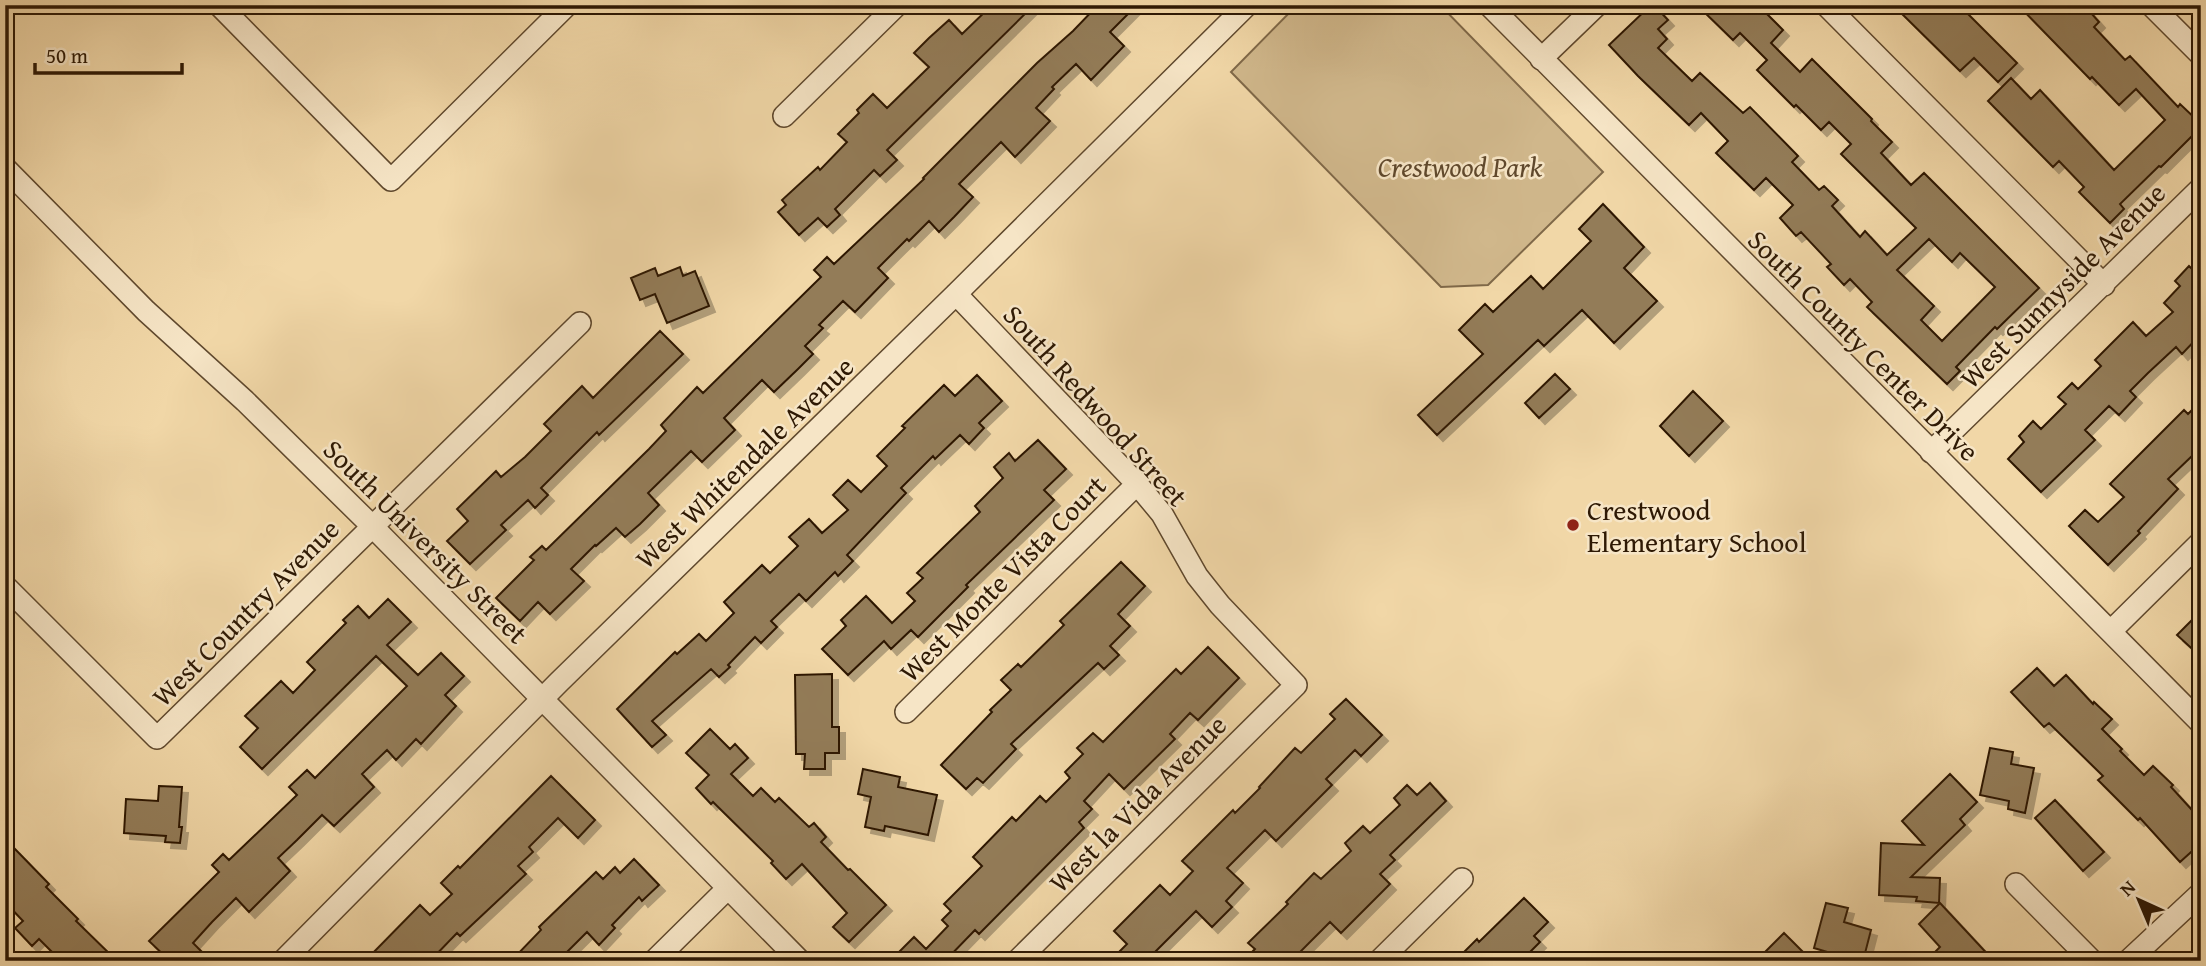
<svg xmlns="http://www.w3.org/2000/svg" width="2206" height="966" viewBox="0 0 2206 966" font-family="'Gentium Book Plus',serif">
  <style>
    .green { fill: #d0b78b; stroke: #7f6848; stroke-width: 2 }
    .building { fill: #937c59; stroke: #2e1904; stroke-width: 2; fill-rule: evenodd; filter: url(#shadow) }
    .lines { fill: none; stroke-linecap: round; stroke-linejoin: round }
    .minor-casing { stroke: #5f482d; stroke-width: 24 }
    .minor { stroke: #f6e5c6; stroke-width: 21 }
    .poi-dot { fill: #8f2418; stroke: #f6e5c6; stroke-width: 2.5 }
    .labels { text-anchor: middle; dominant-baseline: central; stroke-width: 5; stroke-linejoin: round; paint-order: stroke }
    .park-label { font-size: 28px; font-style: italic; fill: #5f482c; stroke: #f6e5c6 }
    .street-label { font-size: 28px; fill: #2e1904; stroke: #f6e5c6 }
    .poi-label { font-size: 28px; fill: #2e1904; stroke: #f6e5c6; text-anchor: start }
  </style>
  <defs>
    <filter id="shadow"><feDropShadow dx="6" dy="6" stdDeviation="0" flood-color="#0004"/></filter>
  </defs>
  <rect width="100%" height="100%" fill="#f1d7a7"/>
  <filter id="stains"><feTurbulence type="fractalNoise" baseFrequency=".00286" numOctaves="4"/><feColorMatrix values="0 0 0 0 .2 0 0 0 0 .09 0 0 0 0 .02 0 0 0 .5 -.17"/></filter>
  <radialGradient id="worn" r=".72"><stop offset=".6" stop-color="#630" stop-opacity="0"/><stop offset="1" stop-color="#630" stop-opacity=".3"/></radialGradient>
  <path class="green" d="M1297,5H1440L1603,172L1488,285L1441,287L1231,72Z"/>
  <path class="building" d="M992,5H1034L887,150L897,160L880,176L874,170L835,209L840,215L827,227L818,218L799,235L778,212L786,205L782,200L818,167L820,170L847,142L838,134L859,113L857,110L873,94L887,108L929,67L914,53L929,38L949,20L962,34Z
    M1098,5H1137L1110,32L1124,46L1091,80L1076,64L1052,87L1054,89L1036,108L1050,121L1015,157L1001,142L959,184L973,197L954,217L939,232L929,221L909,241L907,239L878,268L888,278L855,312L843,301L819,325L823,328L805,346L813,354L798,369L774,392L762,380L724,418L735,430L702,462L691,451L648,493L659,505L640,524L625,537L616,528L596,546L595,545L571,569L584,581L550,614L538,602L520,621L496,598L534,560L530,557L542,546L546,550L649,449L666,431L661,425L697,387L703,393L821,277L814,270L827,257L834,264L924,179L923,178L1037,63L1073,31Z
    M1651,5H1654L1668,20L1658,29L1667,39L1658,48L1692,81L1700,73L1743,113L1750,107L1798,156L1792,162L1819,190L1824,186L1838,200L1832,206L1860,237L1865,231L1887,255L1916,228L1841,154L1851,144L1829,122L1821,130L1796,105L1794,107L1757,70L1767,60L1740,33L1733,40L1697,5H1758L1783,30L1771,43L1800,72L1812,59L1872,119L1871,121L1892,142L1881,153L1911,185L1924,173L2039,288L1997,329L1995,327L1956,367L1960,371L1947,384L1867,307L1872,302L1850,279L1844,285L1827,267L1831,264L1801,232L1796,236L1780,218L1793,205L1766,178L1754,190L1716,153L1728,141L1701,113L1689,125L1638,76L1609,45ZM1929,239L1952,262L1960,253L1995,287L1942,341L1921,320L1934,306L1897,270Z
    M1893,5H1959L2017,63L1998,82L1974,58L1960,71Z
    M2018,5H2084L2099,22L2094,27L2125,60L2130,56L2178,107L2180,104L2201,124V127L2161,167L2159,166L2120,204L2124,209L2110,223L2079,192L2084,187L2059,161L2053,167L1988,101L2011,78L2031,99L2040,90L2114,170L2165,120L2136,89L2119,105L2092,77L2090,79Z
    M1603,204L1644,247L1624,268L1657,301L1614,343L1582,310L1544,346L1538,340L1437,435L1418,415L1483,354L1459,330L1485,304L1493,312L1531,276L1543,289L1591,241L1579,229Z
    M2189,266L2201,278V334L2182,354L2176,347L2148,373L2130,391L2136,397L2119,415L2109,406L2085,430L2095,440L2041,492L2008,459L2024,442L2019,436L2033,421L2041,429L2066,404L2058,397L2072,383L2078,389L2101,366L2095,360L2133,322L2146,336L2173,312L2164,303L2180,286L2175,281Z
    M680,267L683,276L695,271L709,306L667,323L655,294L640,300L631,278L655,268L658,276Z
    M660,331L683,354L599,435L597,432L541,488L548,495L535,508L528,500L501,525L506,530L470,564L447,541L468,521L457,509L496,471L501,477L525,457L551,431L544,424L582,386L593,398Z
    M1555,374L1570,389L1539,418L1525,403Z
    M977,375L1002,401L979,423L984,428L969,444L960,435L935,459L933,456L901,488L906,493L847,555L853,561L838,576L835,572L806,601L799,594L771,621L777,627L761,643L755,637L728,665L730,667L719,677L711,669L652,721L666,735L652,747L617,709L675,652L677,654L699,634L706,641L734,613L724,602L762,565L770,573L798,546L789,537L809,519L822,533L848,510L833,495L848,480L861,492L887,466L877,456L905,428L902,426L944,385L955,396Z
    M1693,391L1723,421L1689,456L1660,426Z
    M2201,401V465L2192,456L2168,479L2178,489L2138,531L2140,533L2108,565L2069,526L2085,510L2098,522L2124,497L2110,484L2184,410L2188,414Z
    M1038,440L1066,469L1044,490L1054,500L966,585L968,587L918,637L911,630L891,649L884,641L848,675L822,649L846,626L841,620L866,596L892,623L915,601L907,593L923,578L917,573L980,512L975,506L1003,478L994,467L1009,453L1015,461Z
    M1121,562L1145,586L1118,614L1130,626L1110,646L1119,655L1104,669L1098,663L1011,744L1016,749L983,783L977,778L966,789L941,765L992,712L990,710L1011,690L1001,680L1018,664L1021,667L1064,625L1060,621Z
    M388,599L411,622L387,645L418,675L441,653L464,676L445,695L456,706L421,744L416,739L396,760L387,750L362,774L374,787L334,826L322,815L297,840L278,858L290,871L249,912L236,898L212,922L193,943L211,961H170L149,941L219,872L212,865L223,854L229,860L297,795L289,787L307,770L315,778L407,686L376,656L262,769L240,747L258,728L245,716L281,681L293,693L315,670L307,662L346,623L343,620L358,606L369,618Z
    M2201,611V657L2177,635Z
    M1208,647L1239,678L1198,720L1190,713L1170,734L1175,739L1124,789L1109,774L1084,801L1092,809L1079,822L1084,828L979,934L975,930L945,961H890L914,937L926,949L948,926L942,920L951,911L944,904L982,866L973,857L1012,817L1016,821L1040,796L1046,802L1070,778L1065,772L1083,754L1077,748L1093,733L1103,742L1176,669L1181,674Z
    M2037,668L2054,686L2066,675L2093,704L2094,702L2112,719L2102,729L2122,749L2120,751L2144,775L2153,766L2173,785L2171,787L2192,810L2201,802V843L2180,862L2140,818L2138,820L2098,780L2103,776L2049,723L2044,727L2011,692Z
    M832,674V727H839V753H825V769H804L805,754H796L795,675Z
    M1346,699L1382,735L1361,756L1355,750L1326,779L1332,785L1276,841L1265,830L1227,868L1243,883L1226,901L1232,907L1212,927L1196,911L1146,961H1110L1127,944L1114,931L1160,885L1170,895L1193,871L1182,861L1233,810L1235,813L1260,788L1259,787L1295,748L1301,753L1335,719L1330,714Z
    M710,729L730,749L735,744L748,758L731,774L753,796L761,788L775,802L779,798L809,827L814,823L826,837L821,842L848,870L850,869L886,905L849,942L833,927L847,913L802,864L786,879L771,863L773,861L713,802L711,804L696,788L709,775L686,753Z
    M1990,748L2013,752L2011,764L2034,768L2025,813L2008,809L2009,801L1980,795Z
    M863,769L900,777L898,787L937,795L928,835L885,826L884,831L865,827L871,797L858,794Z
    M1950,774L1977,802L1960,819L1965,825L1911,877L1940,878L1939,903L1916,901L1917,897L1879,895L1881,843L1924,845L1902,821Z
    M551,776L595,820L578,838L558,818L529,847L533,852L518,866L526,874L460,936L457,933L430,961H365L420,905L430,915L452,894L441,883L458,866L460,868Z
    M1430,783L1446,801L1390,855L1395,860L1380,874L1390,884L1341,933L1330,922L1300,952L1308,961H1243L1255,949L1248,943L1288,904L1286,902L1314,873L1321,879L1351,851L1345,843L1363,826L1370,833L1400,805L1394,798L1407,785L1417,795Z
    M159,786L182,787L179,827H182L180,843L165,842L166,836L124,833L126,799L158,801Z
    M2055,800L2104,852L2083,871L2035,818Z
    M14,848L49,884L46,887L78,919L76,921L117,961H61L39,939L32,946L15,928L23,921L5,902V857Z
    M634,859L659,885L642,901L639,897L612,925L615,928L599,945L587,932L558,961H511L541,930L539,927L596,872L603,879L615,867L620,873Z
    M1524,898L1548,922L1534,936L1540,942L1521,961H1455L1477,939L1479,942Z
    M1826,903L1848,908L1844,922L1871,930L1863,961H1843L1844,957L1814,948Z
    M1940,903L1994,961H1926L1940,947L1919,924Z
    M1784,933L1812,961H1756Z"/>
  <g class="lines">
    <defs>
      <path id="minor" d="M219,5L391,180L567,5
        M1489,5L2201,723
        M1826,5L2104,285
        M2151,5L2201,55
        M1541,59L1597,5
        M784,116L897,5
        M5,168L146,311L245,401L372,526L800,961
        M956,294L1137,484L1162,514L1197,576L1220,605L1296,685L1017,961
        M1931,452L2201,188
        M5,586L157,738L580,323
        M2111,631L2201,542
        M906,712L1137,484
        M2016,884L2092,961
        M283,961L559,682L956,294L1247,5
        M654,961L728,888
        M1379,961L1462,879
        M2128,961L2201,893"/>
    </defs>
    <use href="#minor" class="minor-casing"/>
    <use href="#minor" class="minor"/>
  </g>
  <circle class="poi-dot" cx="1573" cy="525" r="7"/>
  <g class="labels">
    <g class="park-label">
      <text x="1460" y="166">Crestwood Park</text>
    </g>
    <g class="street-label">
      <text transform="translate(2062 285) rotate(-45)">West Sunnyside Avenue</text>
      <text transform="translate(1864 345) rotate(45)">South County Center Drive</text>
      <text transform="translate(1096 405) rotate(48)">South Redwood Street</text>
      <text transform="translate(744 462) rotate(-44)">West Whitendale Avenue</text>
      <text transform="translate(426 541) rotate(45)">South University Street</text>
      <text transform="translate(1002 578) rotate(-45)">West Monte Vista Court</text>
      <text transform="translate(245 612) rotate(-45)">West Country Avenue</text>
      <text transform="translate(1137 803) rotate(-45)">West la Vida Avenue</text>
    </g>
    <g class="poi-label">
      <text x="1587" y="509">Crestwood<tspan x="1587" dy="32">Elementary School</tspan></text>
    </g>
  </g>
  <rect width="2206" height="966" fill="none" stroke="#f1d7a7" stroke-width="28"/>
  <rect x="7" y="7" width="2192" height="952" fill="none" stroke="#2e1904" stroke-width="3.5"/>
  <rect x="14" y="14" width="2178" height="938" fill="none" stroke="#2e1904" stroke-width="2"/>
  <g transform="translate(2139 900) rotate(316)" stroke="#f6e5c6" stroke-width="5" paint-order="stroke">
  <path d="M0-5L12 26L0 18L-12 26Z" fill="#2e1904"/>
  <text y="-10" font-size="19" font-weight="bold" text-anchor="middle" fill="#2e1904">N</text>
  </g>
  <path d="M35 63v10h147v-10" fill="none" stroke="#2e1904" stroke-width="3.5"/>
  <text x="46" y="63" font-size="21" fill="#2e1904" stroke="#f6e5c6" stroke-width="5" paint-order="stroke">50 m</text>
  <rect width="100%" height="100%" filter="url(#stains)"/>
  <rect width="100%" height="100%" fill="url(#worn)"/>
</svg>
